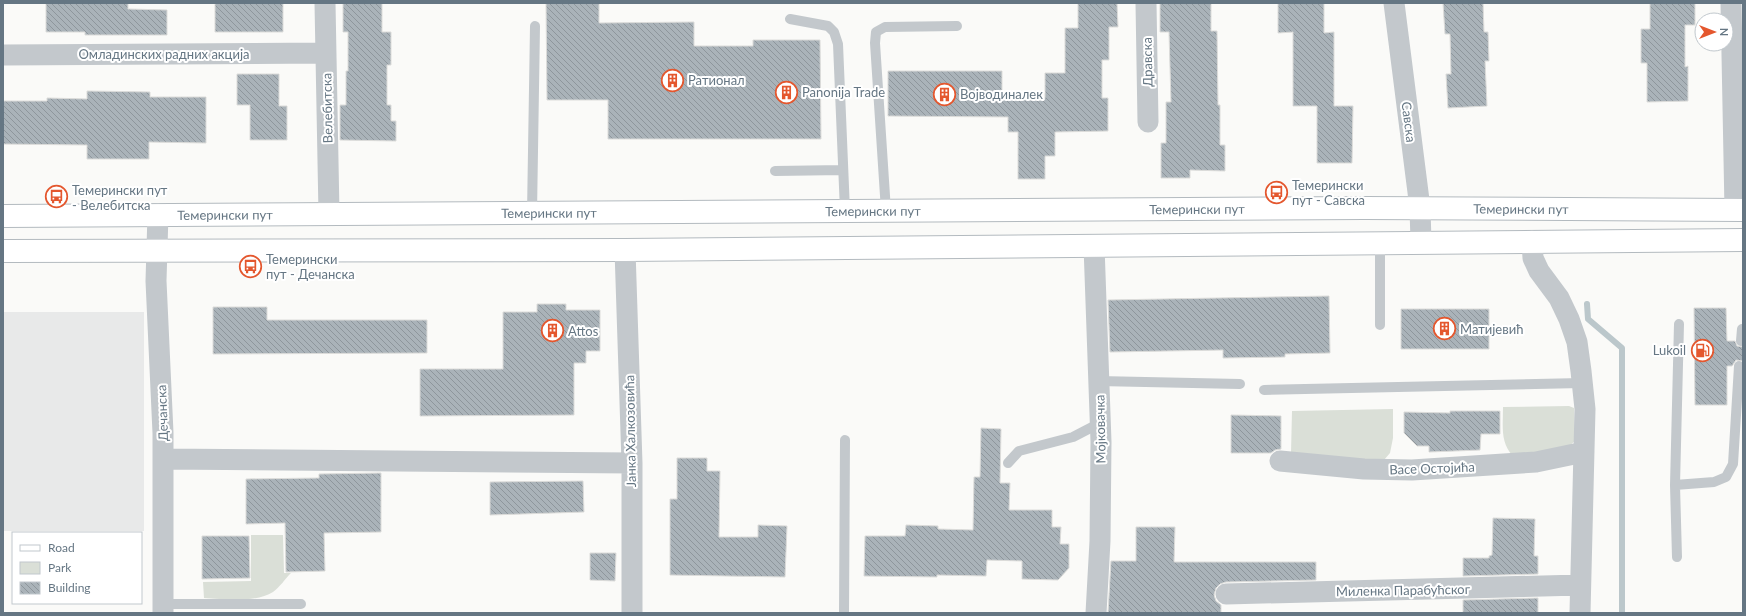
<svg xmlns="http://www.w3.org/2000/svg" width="1746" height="616" viewBox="0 0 1746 616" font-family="Lato,sans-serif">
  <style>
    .built { fill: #e8e9e9 }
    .green { fill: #dadfd7 }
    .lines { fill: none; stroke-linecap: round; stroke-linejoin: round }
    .stream { stroke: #bbc7cb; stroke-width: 6 }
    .building { fill: url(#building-back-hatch); stroke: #dcdcda }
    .secondary-casing { stroke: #b3babf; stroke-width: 24 }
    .service { stroke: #c3c8cc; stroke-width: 10 }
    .minor { stroke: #c3c8cc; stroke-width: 21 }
    .secondary { stroke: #fff; stroke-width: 22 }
    .labels { text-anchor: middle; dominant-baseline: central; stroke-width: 4; stroke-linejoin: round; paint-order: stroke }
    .street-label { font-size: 13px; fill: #657683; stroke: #fff }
    .poi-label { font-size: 13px; fill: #657683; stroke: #fff; text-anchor: start }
  </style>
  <defs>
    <pattern id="building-back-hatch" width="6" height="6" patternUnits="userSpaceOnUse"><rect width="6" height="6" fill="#aab3b9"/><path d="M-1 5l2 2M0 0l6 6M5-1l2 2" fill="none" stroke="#8e969c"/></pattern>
  </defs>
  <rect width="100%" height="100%" fill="#fafaf8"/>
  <path class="built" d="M3,312H144V531H3Z"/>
  <path class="green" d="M1569,406L1574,408L1575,441L1568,447L1513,456C1500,442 1503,426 1503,407Z
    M1393,409V438L1390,453L1384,460H1360L1291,453L1292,411Z
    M251,535H283L284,573H291C285,579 280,587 273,592C256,603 224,599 204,598L203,582L251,581Z"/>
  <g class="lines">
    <path class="stream" d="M1587,304L1588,319L1622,348V613"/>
  </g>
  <path class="building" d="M46,3H128V9L167,10V35H85V32H46Z
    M215,3H283V32H215Z
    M343,3H382V32H391V65H387V105H391V121H396V141L340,140V105H346V71H348V32H343Z
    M546,3H599V23L694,22V46H753V40H820L821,139H608V100H547Z
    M1078,3H1117L1118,27H1109V60H1102V98H1108V131L1055,132V156H1045V179H1018V132H1008V117L888,116V71H1002V99L1045,98V73H1065V28H1078Z
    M1160,3H1211V31H1217L1218,105H1220V145H1225V171L1190,170V178H1161V143H1166V102H1171L1169,32H1160Z
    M1278,3H1324V33L1334,32V106H1353L1352,163H1317V106H1293V32L1278,33Z
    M1443,3H1483L1484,32H1488L1489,61H1485L1487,106L1448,108L1446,74H1451L1450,34H1445Z
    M1650,3H1695V25H1685V67L1688,66V101L1647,102V63H1641V29H1650Z
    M237,74H279V106H287V140H250V105H237Z
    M87,91L150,92V97H206V143L149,142V159H87V145L3,144V101H47V98L87,99Z
    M1329,296L1330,353L1285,354V357L1223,358V350L1110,352L1108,300Z
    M537,304H566V310H600V351H586V363H574V415L420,416V369H503V312H537Z
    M213,307H267V320H427V353L213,354Z
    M1694,308H1726L1727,341H1735L1737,346L1743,347V361L1736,360L1732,366H1727V405H1695Z
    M1401,309H1489V349H1401Z
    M1450,411H1500V434H1481L1480,450L1429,452V446H1417L1404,433V412L1450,413Z
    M1231,415L1281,416V449L1275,450L1271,453H1231Z
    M981,428L1001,429L1000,483H1010L1009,510H1052V527H1061L1060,544H1069V568L1058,580L1022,579V561L987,560L986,576L937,575V577L864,576L865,536H905L906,525L938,526V529L973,530L974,477H980Z
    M677,458H707V471H720L719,537H758V525L787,526L785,577L670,575V499H677Z
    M381,473V532L324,533L325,571L286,572L285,523L246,524V479L319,478V474Z
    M583,481L584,512L490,515V482Z
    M1493,518L1535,519L1534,556H1538V574L1463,576V558H1489V556L1492,555Z
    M1136,527H1175L1174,562H1316V580L1226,582L1220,584L1216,588L1214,595L1216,601L1221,605V613H1108L1111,561H1136Z
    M202,536H249L250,578L202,579Z
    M590,553H616L615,581L590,580Z
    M1538,598V613H1463V600Z"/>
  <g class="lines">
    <defs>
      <g id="secondary">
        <path id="s1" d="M3,216L1364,208L1743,210"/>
        <path d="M3,251L625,250L1743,240"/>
      </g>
    </defs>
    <use href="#secondary" class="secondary-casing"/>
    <path class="service" d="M790,19L828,26L834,32L838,44L845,211
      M775,171L843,170
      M886,211L875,43L876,32L885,27L957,26
      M532,213L535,26
      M1380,325V242
      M1741,341L1742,329
      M1098,381L1240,384
      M1264,390L1582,383
      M1008,463L1019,451L1073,437L1100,423
      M1675,485L1714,482L1726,477L1733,464L1739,366
      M1677,557L1675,485L1679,324
      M163,604H301
      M844,613L845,440"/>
    <path class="minor" d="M325,3L329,214
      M1146,3L1148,122
      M1394,3L1420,208L1421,242
      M1731,3L1735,210
      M3,55L325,53
      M158,214L156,281L163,433V613
      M1532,241L1533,258L1539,271L1559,298L1569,319L1577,342L1581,371L1585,409L1580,613
      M1094,246L1101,442L1100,541L1096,613
      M625,250L632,463V613
      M163,459L632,463
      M1280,461L1364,469L1412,470L1536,462L1584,452
      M1226,594L1580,585"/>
    <use href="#secondary" class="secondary"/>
  </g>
  <defs>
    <symbol id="building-ring" viewBox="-11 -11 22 22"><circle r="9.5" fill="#fff" stroke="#e4572e" stroke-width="1.5"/><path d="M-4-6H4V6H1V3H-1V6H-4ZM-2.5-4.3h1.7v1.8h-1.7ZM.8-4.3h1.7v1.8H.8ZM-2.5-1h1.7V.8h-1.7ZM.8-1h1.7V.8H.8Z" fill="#e4572e"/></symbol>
    <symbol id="bus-ring" viewBox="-11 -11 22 22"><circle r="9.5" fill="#fff" stroke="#e4572e" stroke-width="1.5"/><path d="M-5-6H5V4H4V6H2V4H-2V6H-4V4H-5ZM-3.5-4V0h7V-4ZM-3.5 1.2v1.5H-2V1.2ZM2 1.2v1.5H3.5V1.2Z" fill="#e4572e"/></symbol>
    <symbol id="fuel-ring" viewBox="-11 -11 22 22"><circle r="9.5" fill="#fff" stroke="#e4572e" stroke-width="1.5"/><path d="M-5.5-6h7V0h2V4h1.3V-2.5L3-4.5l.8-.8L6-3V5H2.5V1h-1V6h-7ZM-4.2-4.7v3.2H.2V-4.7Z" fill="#e4572e"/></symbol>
  </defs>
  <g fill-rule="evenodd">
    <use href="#building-ring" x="660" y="68" width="25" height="25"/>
    <use href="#building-ring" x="774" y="80" width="25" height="25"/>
    <use href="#building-ring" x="932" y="82" width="25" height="25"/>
    <use href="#bus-ring" x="1264" y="180" width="25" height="25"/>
    <use href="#bus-ring" x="44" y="184" width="25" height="25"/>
    <use href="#bus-ring" x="238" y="254" width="25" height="25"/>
    <use href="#building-ring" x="1432" y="316" width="25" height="25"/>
    <use href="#building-ring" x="540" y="318" width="25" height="25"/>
    <use href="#fuel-ring" x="1690" y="338" width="25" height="25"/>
  </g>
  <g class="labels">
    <g class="street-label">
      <text x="164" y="54">Омладинских радних акција</text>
      <text transform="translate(1147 62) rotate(-91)">Дравска</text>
      <text transform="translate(327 108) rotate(-91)">Велебитска</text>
      <text transform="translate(1409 122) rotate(83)">Савска</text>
      <text stroke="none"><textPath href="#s1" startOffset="1194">Темерински пут</textPath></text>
      <text stroke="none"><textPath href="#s1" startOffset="1518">Темерински пут</textPath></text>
      <text stroke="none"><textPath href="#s1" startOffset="870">Темерински пут</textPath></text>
      <text stroke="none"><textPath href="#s1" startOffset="546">Темерински пут</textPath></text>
      <text stroke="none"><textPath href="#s1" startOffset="222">Темерински пут</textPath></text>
      <text transform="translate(162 413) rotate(-92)">Дечанска</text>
      <text transform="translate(1100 429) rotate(-91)">Мојковачка</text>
      <text transform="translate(630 431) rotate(-91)">Јанка Халкозовића</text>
      <text transform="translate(1432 468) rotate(-2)">Васе Остојића</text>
      <text transform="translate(1403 590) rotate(-1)">Миленка Парабућског</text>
    </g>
    <g class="poi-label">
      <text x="688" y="80">Ратионал</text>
      <text x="802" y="92">Panonija Trade</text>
      <text x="960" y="94">Војводиналек</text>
      <text x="1292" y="185">Темерински<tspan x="1292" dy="15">пут - Савска</tspan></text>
      <text x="72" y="190">Темерински пут<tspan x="72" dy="15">- Велебитска</tspan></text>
      <text x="266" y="259">Темерински<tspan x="266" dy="15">пут - Дечанска</tspan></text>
      <text x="1460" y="329">Матијевић</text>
      <text x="568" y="331">Attos</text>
      <text x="1686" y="350" text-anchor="end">Lukoil</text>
    </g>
  </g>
  <rect width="1746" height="616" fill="none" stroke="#657683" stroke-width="8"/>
  <rect x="12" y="532" width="130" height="72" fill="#ffffff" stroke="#c1c8cd"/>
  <rect x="20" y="545" width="20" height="6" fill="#ffffff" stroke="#c1c8cd"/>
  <text x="48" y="552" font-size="12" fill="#657683">Road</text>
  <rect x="20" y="562" width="20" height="12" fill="#dadfd7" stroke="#c1c8cd"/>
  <text x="48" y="572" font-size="12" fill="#657683">Park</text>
  <rect x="20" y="582" width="20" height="12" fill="url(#building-back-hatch)" stroke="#c1c8cd"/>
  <text x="48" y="592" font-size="12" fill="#657683">Building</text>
  <g transform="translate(1714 32) rotate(90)"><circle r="19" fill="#ffffff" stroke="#c1c8cd"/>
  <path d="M0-3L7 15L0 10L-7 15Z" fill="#e4572e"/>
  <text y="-6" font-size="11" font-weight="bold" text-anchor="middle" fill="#657683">N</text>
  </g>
</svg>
